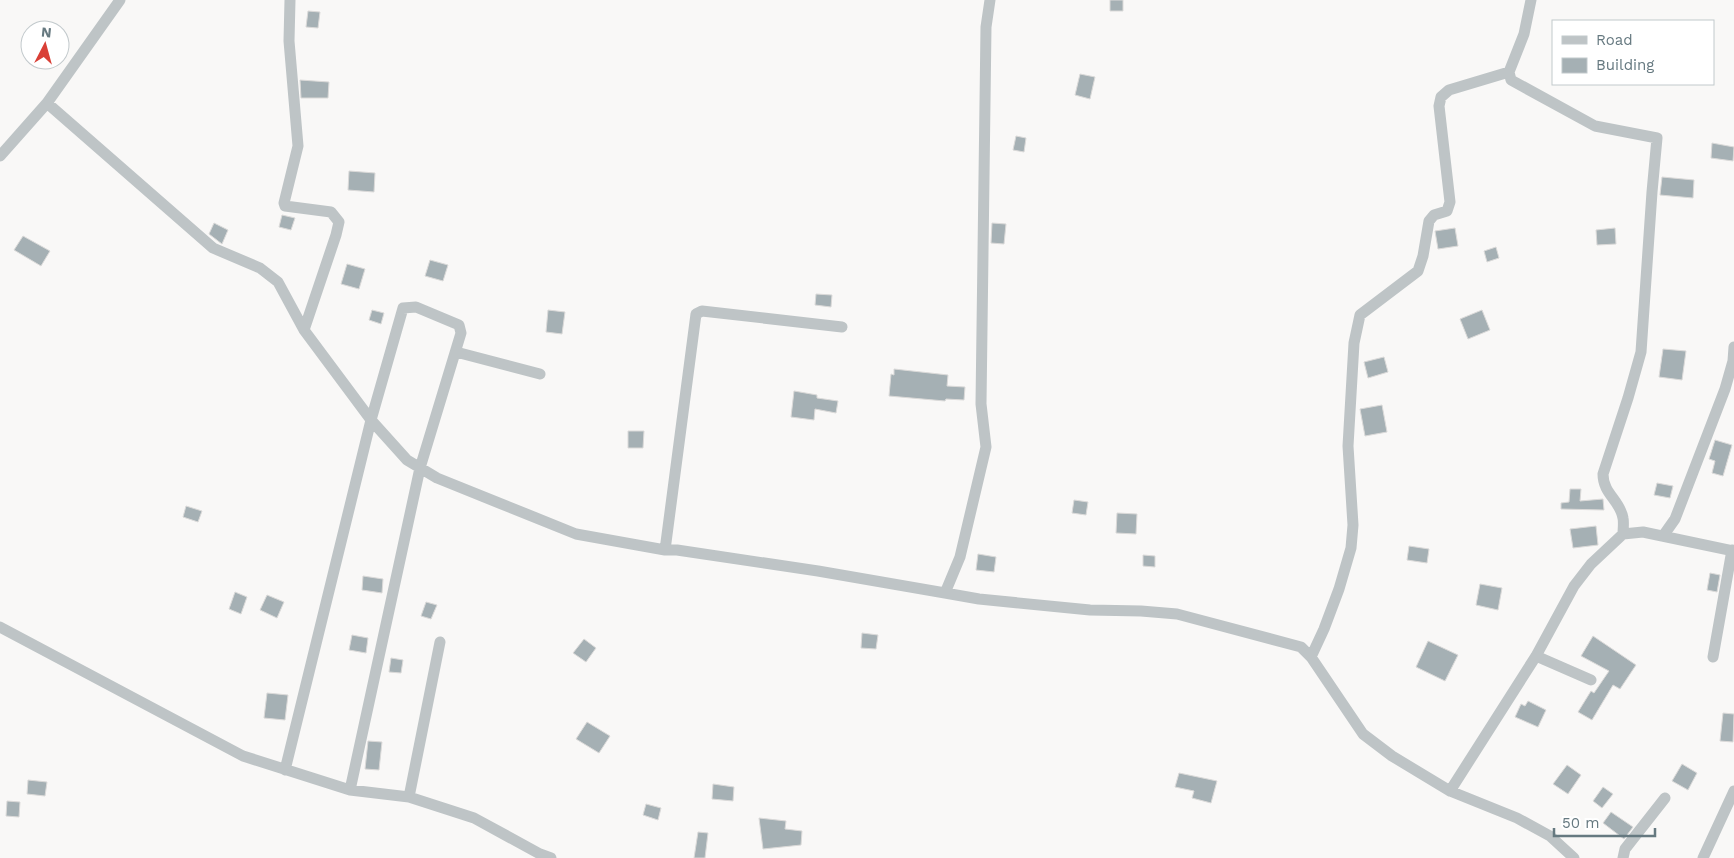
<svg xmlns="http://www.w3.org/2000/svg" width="1734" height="858" viewBox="0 0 1734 858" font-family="'Work Sans',sans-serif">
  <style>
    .building { fill: #a5b0b4; stroke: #dbdad9 }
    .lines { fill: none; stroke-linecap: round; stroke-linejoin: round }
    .minor { stroke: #bec4c6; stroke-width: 11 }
  </style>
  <rect width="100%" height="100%" fill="#f9f8f7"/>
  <path class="building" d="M1110,0H1123V11H1110Z
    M308,11L320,12L318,28L306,27Z
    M1080,74L1095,77L1090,99L1075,95Z
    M300,80L329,82L328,98H301Z
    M1016,136L1026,138L1024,152L1013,150Z
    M1712,143L1734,147L1733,161L1711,158Z
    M349,171L375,173L374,192L348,190Z
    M1662,177L1694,180L1693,198L1660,195Z
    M282,215L295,218L291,230L279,227Z
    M214,223L228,230L222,244L209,234Z
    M992,223L1006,224L1004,244L991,243Z
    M1455,228L1458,246L1438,249L1435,231Z
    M1615,228L1616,244L1597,245L1596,230Z
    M23,236L50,251L41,266L14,250Z
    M1496,247L1499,258L1487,262L1484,251Z
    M430,260L448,265L443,281L425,276Z
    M347,264L365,269L359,289L341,284Z
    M816,294L832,295L831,307L815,305Z
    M372,310L384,313L381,324L369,320Z
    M548,310L565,312L562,334L546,332Z
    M1482,310L1490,330L1468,339L1460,319Z
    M1663,349L1686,351L1682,380L1659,377Z
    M1384,357L1388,372L1368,378L1364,362Z
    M894,369L948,375L947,386L965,387L964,400L946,399L945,401L889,396L891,374L894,375Z
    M794,391L817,395V398L838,401L836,413L815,409L814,420L791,417Z
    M1382,405L1387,432L1365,436L1360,409Z
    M628,431H644L643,448H628Z
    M1715,440L1732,445L1723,476L1712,473L1715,461L1709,459Z
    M1657,483L1673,486L1670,498L1654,495Z
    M1570,489H1581L1580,501L1603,499L1604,510L1561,509V503L1569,502Z
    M1074,500L1088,502L1086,515L1072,513Z
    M186,506L202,511L198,522L183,517Z
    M1117,513L1137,514L1136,534L1116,533Z
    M1596,526L1598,545L1573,548L1570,529Z
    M1409,546L1429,549L1427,563L1407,560Z
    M978,554L996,557L994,572L976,570Z
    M1143,555L1155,556V567L1143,566Z
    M1710,573L1720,575L1717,592L1707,590Z
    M363,576L383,579L382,593L362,590Z
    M1480,584L1502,588L1498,610L1476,605Z
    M235,592L247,597L241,614L229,609Z
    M267,595L284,602L277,618L260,610Z
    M426,602L437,605L431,619L421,616Z
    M862,633L878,635L876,649L861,648Z
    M352,635L368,638L366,653L349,650Z
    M1593,636L1636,665L1620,689L1613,685L1592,720L1578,712L1591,691L1594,693L1609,671L1581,656Z
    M584,639L596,648L586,662L573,653Z
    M1428,641L1458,655L1445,681L1416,667Z
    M391,658L403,660L401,673L389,672Z
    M267,693L288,695L285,720L264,718Z
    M1528,701L1546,710L1538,727L1515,717L1521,704L1525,706Z
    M1723,713L1734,714L1733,742L1720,741Z
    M587,722L610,736L599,753L576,739Z
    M368,741L382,742L379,770L365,769Z
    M1682,764L1697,773L1688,790L1672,781Z
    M1567,765L1581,775L1568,794L1553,784Z
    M1179,773L1217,781L1211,803L1192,798L1194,791L1175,787Z
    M28,780L47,782L45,796L27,794Z
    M713,784L734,787L733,801L712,799Z
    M1603,787L1613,794L1602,808L1593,801Z
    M7,801L20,802L19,817L6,816Z
    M646,804L661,808L658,820L643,815Z
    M1611,812L1633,827L1624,839L1603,823Z
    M759,818L786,821L785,829L802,831L801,845L763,849Z
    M698,832L708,833L705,858H694Z"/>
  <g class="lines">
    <path class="minor" d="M290,0L289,41L298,146L284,203L285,206L331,212L339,222L336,235L304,330
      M990,0L986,27L981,404L986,447L960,557L945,593L979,599L1090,610L1141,611L1177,614L1301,647L1311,657L1363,734L1392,756L1450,791L1517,818L1550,836L1574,858
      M1531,0L1524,34L1509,72L1511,80L1595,126L1657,138L1652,192L1641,352L1628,398L1603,474C1603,494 1620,500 1623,518C1624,523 1623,529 1623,534
      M47,103L213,248L260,268L278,282L304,330L371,420L407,460L437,478L576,534L665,550H677L818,571L945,593
      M0,156L47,103L120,0
      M456,352L540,374
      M1663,536L1675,519L1725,389L1733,361L1734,347
      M665,550L696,314L702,311L842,327
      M0,627L243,756L350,790L409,797L474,818L540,854L551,858
      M1536,656L1591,680
      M1311,657L1324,629L1339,589L1351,548L1353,525L1348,446L1354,343L1360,315L1418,271L1423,256L1429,221L1434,215L1447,211L1450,202L1439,106L1441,97L1449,90L1509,72
      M1713,657L1732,550
      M285,770L371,420L403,308L416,307L459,325L461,333L420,468L350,790
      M1450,791L1536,656L1574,586L1591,564L1623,534L1643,532L1734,551
      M409,797L440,642
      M1623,858L1625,849L1665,798
      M1703,858L1734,791"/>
  </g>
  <rect x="1552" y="20" width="162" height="65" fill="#ffffff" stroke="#c2c9cc"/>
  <rect x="1562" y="36" width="25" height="8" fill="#bec4c6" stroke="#c2c9cc"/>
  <text x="1596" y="45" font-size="15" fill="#667980">Road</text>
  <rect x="1562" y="58" width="25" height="15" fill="#a5b0b4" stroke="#c2c9cc"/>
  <text x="1596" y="70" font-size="15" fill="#667980">Building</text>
  <g transform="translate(45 45) rotate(6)"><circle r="24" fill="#ffffff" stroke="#c2c9cc"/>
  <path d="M0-4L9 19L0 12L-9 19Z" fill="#d93f36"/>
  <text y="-8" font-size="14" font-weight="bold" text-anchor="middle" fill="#667980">N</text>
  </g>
  <path d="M1554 828v8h101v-8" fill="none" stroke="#667980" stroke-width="2.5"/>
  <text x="1562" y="828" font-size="15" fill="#667980" stroke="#ffffff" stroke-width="4" paint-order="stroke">50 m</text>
</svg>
